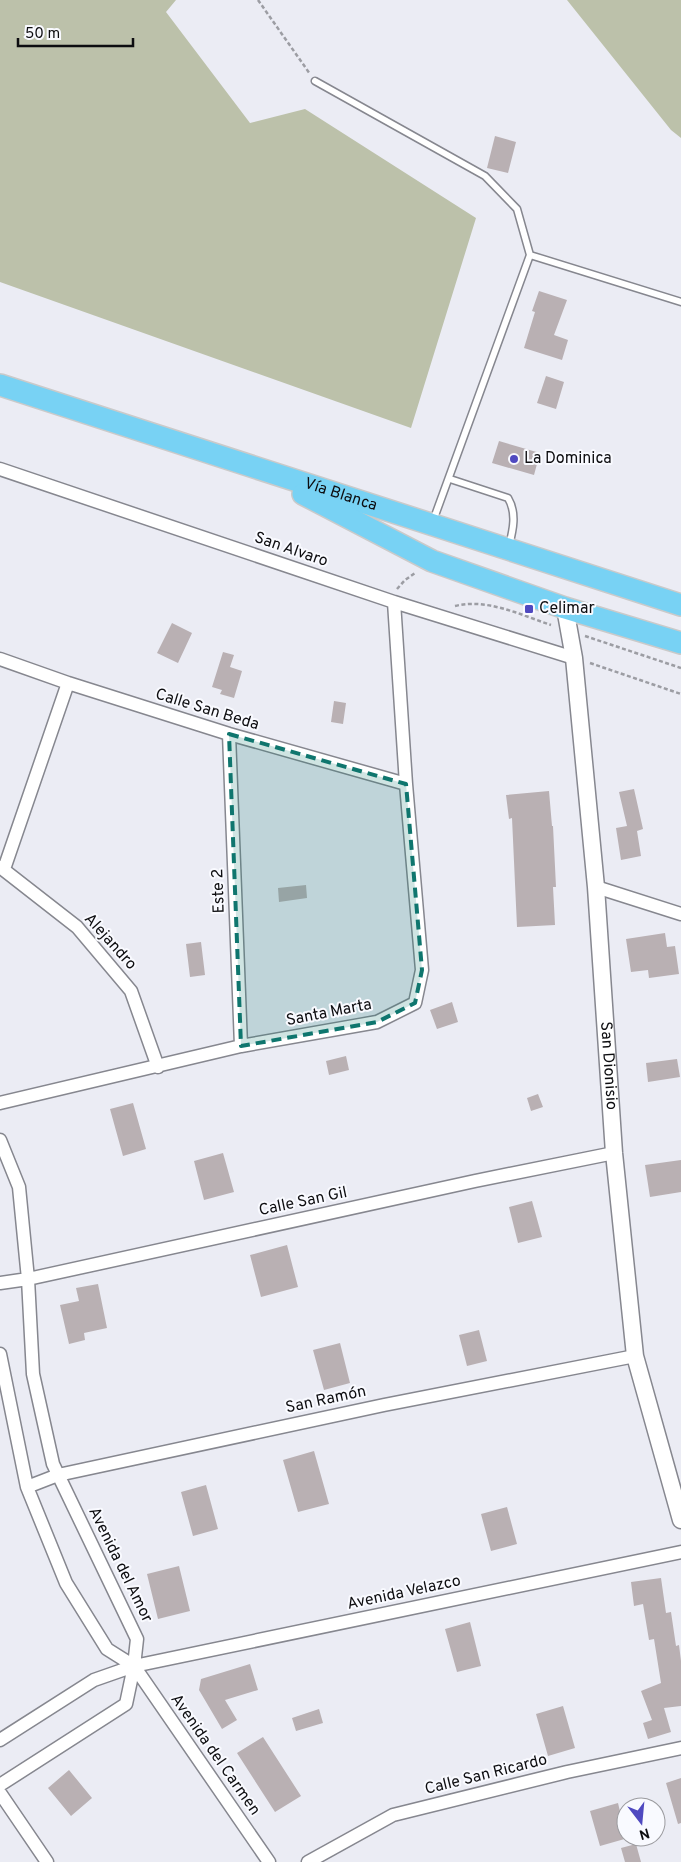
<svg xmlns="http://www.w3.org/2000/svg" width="681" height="1862" viewBox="0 0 681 1862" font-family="Overpass,sans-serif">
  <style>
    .green { fill: #bcc1aa }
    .building { fill: #b9b0b3 }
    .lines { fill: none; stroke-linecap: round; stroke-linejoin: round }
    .service-casing { stroke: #86878f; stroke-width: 9 }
    .minor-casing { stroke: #86878f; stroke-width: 15 }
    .tertiary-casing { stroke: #86878f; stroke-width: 19 }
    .trunk-casing { stroke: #cacaca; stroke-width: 24 }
    .path { stroke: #9c9da3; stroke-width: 2.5; stroke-dasharray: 4 2.5; stroke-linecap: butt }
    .service { stroke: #fff; stroke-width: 6 }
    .minor { stroke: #fff; stroke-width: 12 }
    .tertiary { stroke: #fff; stroke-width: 16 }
    .trunk { stroke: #78d2f4; stroke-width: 21 }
    .marked { fill: #0f766e; fill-opacity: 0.2; stroke: #0f766e; stroke-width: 4; stroke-dasharray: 10 6; stroke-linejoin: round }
    .poi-dot { fill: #4f49c0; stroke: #f9faff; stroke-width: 2 }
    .labels { text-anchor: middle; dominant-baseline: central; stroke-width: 4; stroke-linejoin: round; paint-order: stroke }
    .poi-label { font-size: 16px; fill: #0d0d10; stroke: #f9faff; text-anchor: start }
    .street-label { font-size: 16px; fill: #0d0d10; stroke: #f9faff }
  </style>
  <rect width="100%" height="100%" fill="#ebecf4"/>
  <path class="green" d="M0,0H176L166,12L250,123L305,109L476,218L411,428L0,282Z
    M567,0H681V138L671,130Z"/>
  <path class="building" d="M495,136L516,142L508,173L487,168Z
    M539,291L567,300L554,335L568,340L562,360L524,348L535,312L532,311Z
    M546,376L564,382L556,409L537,403Z
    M499,441L540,453L534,475L492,463Z
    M172,623L192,633L178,663L157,653Z
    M223,652L234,655L230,667L242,671L234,698L220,694L222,690L212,687Z
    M334,701L346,703L343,724L331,722Z
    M634,789L643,829L637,831L641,856L621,860L616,828L627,826L619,792Z
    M549,791L552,826H553L556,887H553L555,925L517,927L512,818L509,819L506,795Z
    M306,885L307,898L279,902L278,888Z
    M665,933L667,947L675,946L679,974L649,978L648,970L631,972L626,939Z
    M201,942L205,975L190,977L186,944Z
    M452,1002L458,1022L437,1029L430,1010Z
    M346,1056L349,1070L329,1075L326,1061Z
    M677,1059L680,1077L648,1082L646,1063Z
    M538,1094L543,1107L531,1111L527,1098Z
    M133,1103L146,1149L123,1156L110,1109Z
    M223,1153L234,1192L204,1200L194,1161Z
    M681,1160V1192L650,1197L645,1165Z
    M532,1201L542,1237L518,1243L509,1207Z
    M287,1245L298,1287L261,1297L250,1255Z
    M98,1284L107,1328L84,1333L85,1340L69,1344L60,1305L79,1301L76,1288Z
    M479,1330L487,1361L467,1366L459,1335Z
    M340,1343L350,1383L324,1390L313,1350Z
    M314,1451L329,1504L298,1512L283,1460Z
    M206,1485L218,1529L193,1536L181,1492Z
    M507,1507L517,1544L491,1551L481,1514Z
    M179,1566L190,1611L158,1619L147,1574Z
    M661,1578L666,1613L671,1612L676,1646L679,1645L681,1661V1706L664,1708L671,1732L648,1739L643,1723L652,1720L641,1691L661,1683L654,1639L649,1640L643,1604L634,1606L631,1582Z
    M470,1622L481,1666L457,1672L445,1629Z
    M250,1664L258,1690L225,1700L237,1720L222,1729L199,1690L201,1679Z
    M563,1706L575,1748L548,1756L536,1714Z
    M319,1709L323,1723L296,1731L292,1718Z
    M263,1737L301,1796L275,1812L237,1753Z
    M69,1770L92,1798L71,1816L48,1788Z
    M681,1778V1823L678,1824L666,1783Z
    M618,1803L626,1837L628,1838L600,1846L590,1811Z
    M636,1844L641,1862H625L621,1848Z"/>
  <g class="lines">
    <defs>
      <path id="service" d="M315,81L485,176L517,209L530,255
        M450,479L508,498C517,513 513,530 509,546
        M433,521L530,255L681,302"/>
      <path id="minor" d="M0,469L394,602L574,658
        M0,659L68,683L229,734L406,784
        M229,734L241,1046
        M0,867L77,927L131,991L158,1067
        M4,869L68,683
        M596,887L681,914
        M0,1103L241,1046L377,1022L415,1003L422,970L406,784L394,602
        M0,1140L19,1187L28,1279L33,1374L53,1464L137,1639L134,1666L107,1649L66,1583L27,1487L0,1354
        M0,1283L28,1279L475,1181L614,1153
        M27,1487L58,1475L384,1405L635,1356
        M0,1740L94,1680L134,1666L126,1704L0,1785
        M0,1793L47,1862
        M269,1862L134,1666L681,1552
        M308,1862L393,1815L567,1772L681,1748"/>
      <g id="tertiary">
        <path id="s1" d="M565,608L574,658L596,887L614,1153L635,1356L681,1520"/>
      </g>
      <g id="trunk">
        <path id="s2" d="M0,385L681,605"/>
        <path d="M303,494L432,561L565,608L681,643"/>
      </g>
    </defs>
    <use href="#service" class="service-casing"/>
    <use href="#minor" class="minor-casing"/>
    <use href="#tertiary" class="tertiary-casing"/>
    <use href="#trunk" class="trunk-casing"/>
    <path class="path" d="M258,0L310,74
      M397,589L405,580L415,573
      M455,606C487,598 521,615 551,625
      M585,636L681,668
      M590,663L681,694"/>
    <use href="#service" class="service"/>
    <use href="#minor" class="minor"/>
    <use href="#tertiary" class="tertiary"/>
    <use href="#trunk" class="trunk"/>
  </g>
  <path class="marked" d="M229,734L406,784L422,970L415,1003L377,1022L241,1046Z"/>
  <g class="poi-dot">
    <circle cx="514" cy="459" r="5"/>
    <rect x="524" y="604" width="10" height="10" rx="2.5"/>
  </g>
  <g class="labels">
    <g class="poi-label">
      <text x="524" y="459">La Dominica</text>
      <text x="539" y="609">Celimar</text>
    </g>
    <g class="street-label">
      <text stroke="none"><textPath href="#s2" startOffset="358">Vía Blanca</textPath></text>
      <text transform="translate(291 550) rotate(19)">San Alvaro</text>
      <text transform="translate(207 710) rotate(17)">Calle San Beda</text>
      <text transform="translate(219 891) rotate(-92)">Este 2</text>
      <text transform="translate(110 942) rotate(48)">Alejandro</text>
      <text transform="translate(329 1013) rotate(-11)">Santa Marta</text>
      <text stroke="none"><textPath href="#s1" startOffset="460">San Dionisio</textPath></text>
      <text transform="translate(303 1202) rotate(-12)">Calle San Gil</text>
      <text transform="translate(326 1400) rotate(-12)">San Ramón</text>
      <text transform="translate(120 1565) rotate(64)">Avenida del Amor</text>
      <text transform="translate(404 1593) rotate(-12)">Avenida Velazco</text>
      <text transform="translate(215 1755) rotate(55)">Avenida del Carmen</text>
      <text transform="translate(486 1775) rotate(-14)">Calle San Ricardo</text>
    </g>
  </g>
  <g transform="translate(641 1822) rotate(164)"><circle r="24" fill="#f9faff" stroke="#9b9b9f"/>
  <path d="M0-4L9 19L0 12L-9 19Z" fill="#4f49c0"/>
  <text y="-8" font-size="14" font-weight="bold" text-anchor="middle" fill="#0d0d10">N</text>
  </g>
  <path d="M18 38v8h115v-8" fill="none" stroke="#0d0d10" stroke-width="2.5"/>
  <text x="25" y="38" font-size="15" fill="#0d0d10" stroke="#f9faff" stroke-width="4" paint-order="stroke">50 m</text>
</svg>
